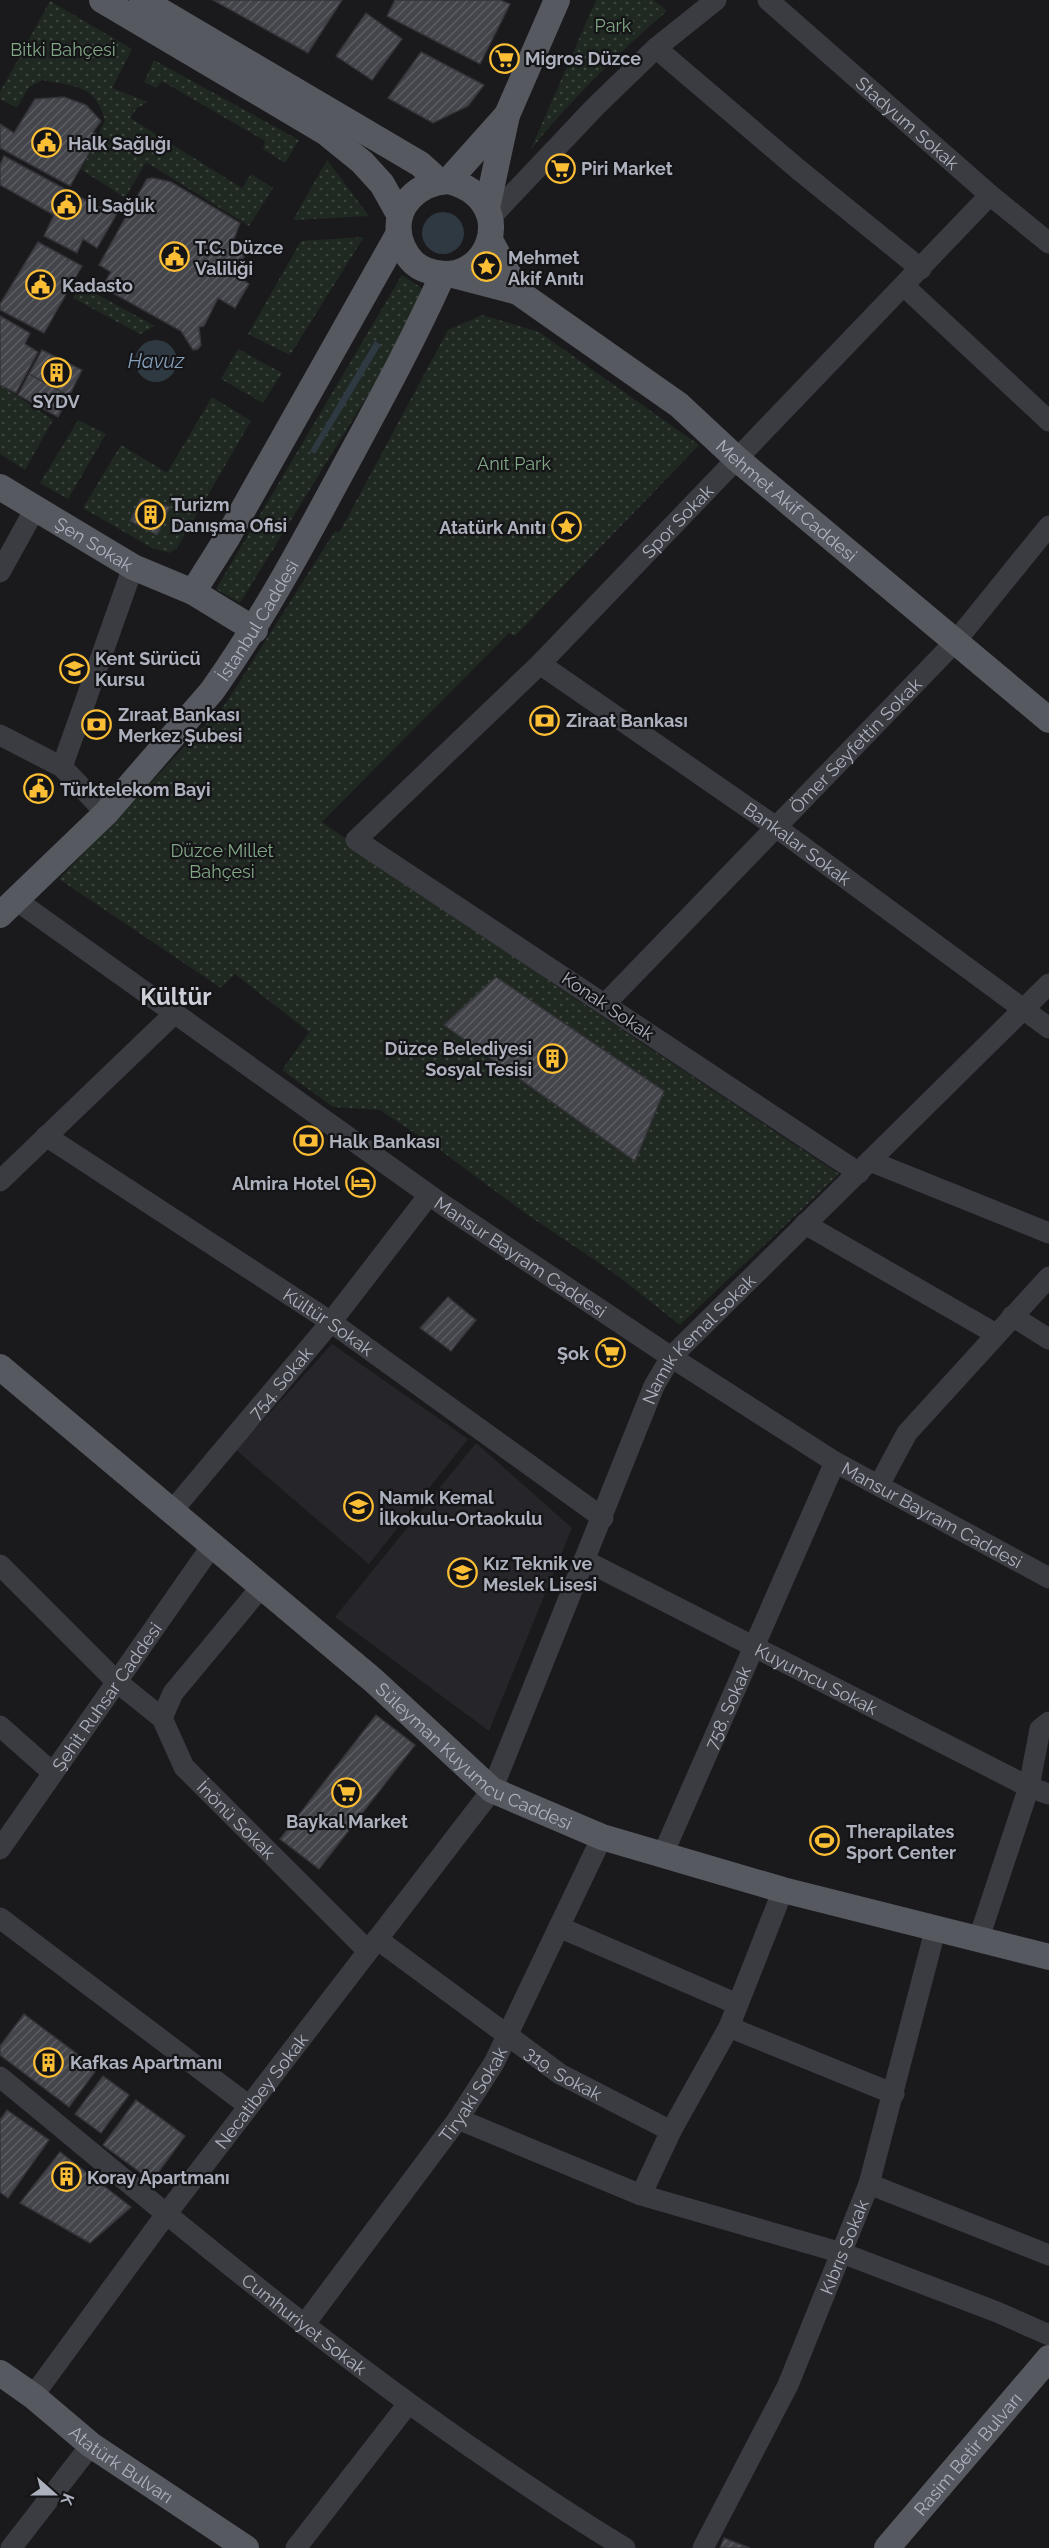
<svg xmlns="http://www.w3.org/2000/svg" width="1049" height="2548" viewBox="0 0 1049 2548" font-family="Raleway,sans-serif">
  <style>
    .built { fill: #26262a }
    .grass { fill: url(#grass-dots) }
    .water { fill: #2f3942 }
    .building { fill: url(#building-hatch); stroke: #343439; stroke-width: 1.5 }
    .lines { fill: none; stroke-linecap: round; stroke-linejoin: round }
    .minor { stroke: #3b3c42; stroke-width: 21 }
    .major { stroke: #575961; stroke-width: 26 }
    .labels { text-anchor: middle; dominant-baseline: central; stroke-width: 4.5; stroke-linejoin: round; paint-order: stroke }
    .park-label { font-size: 18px; fill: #82a886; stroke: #151518 }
    .poi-label { font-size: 18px; font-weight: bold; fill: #acb1bd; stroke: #151518; text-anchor: start }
    .street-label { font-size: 18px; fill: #acb1bd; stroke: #151518 }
    .water-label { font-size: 20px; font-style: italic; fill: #829eb9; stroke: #151518 }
    .district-label { font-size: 24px; font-weight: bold; fill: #cdd0d8; stroke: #151518 }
  </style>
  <defs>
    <pattern id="grass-dots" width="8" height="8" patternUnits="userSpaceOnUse" patternTransform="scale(1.5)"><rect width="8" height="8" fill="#1f2821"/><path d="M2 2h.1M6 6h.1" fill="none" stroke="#3d453f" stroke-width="1.8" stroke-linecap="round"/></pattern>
    <pattern id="building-hatch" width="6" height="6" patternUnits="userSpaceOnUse" patternTransform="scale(1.5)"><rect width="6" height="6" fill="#44454a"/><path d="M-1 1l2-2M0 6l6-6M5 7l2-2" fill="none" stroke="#5c5d62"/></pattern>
  </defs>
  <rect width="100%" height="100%" fill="#1a1a1d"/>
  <path class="built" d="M332,1344L468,1439L369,1564L236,1450Z
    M476,1443L572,1528L489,1731L335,1617Z"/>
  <path class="grass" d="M596,0H653L667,11C617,54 572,99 531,149Z
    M50,1L132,49L112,88L148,102L137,108L130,118L242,188L251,174L273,188L249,226L146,162L125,198L82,170L105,120C94,84 76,87 43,80L29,87L17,108L0,99V92Z
    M154,60L299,140L285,163L263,149L265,141L162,81L156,88L144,82Z
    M327,160L369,216L293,220Z
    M364,237L290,355L248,334L301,241Z
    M402,275L426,291L401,341L240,603L216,589Z
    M80,285L155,326L140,334L73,298Z
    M482,315L539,332L699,445L515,636L509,633L322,822L561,989L839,1174L680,1325L614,1273L525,1213L440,1150L380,1110L333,1107L282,1070L309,1032L235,974L221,988L59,879L226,703L335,531L339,533L448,330Z
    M238,349L282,373L263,403L221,379Z
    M0,384L53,420L25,470L0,454Z
    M212,397L251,421L177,548L169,553L152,548L83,508L121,445L167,473Z
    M78,420L106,434L68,499L40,483Z"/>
  <path class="water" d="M422 233a21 21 0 1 1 42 0a21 21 0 1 1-42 0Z
    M135 361a21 21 0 1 1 42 0a21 21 0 1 1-42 0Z
    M375,341L381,345L315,454L310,451Z"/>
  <path class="building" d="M213,0H342L308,53Z
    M395,0H500L510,4L480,64L387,16Z
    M366,13L402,39L372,80L336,56Z
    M421,52L484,85L468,106L433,123L388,98Z
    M64,97L86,105L101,121L93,132L99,136L70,186L0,148V124L14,133L35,99Z
    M4,156L100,208L105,202L119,210L97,248L83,239L77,253L44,236L54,215L0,185V165Z
    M153,178L171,182L240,223L234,239L249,248L234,274L249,284L235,308L218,298L204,326L199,327L201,345L198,349L193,350L181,331L102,287L111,272L99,265L147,179Z
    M38,242L82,266L44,333L0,310V304Z
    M0,316L30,333L25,344L38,352L16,393L0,385Z
    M42,350L82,370L69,396L29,374Z
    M29,374L69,396L58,417L18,395Z
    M141,498L170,507L157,535L130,521Z
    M496,977L664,1091L635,1161L444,1025Z
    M448,1297L476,1320L451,1351L420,1328Z
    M376,1715L415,1745L319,1869L280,1839Z
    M24,2014L97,2069L69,2107L0,2055V2046Z
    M103,2076L129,2095L101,2133L75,2114Z
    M136,2100L185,2136L152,2181L103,2145Z
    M7,2110L49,2140L8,2198L0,2192V2120Z
    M60,2152L131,2207L90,2243L20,2203Z
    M724,2538L750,2548H720Z"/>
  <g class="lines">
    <g class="minor">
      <path id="s1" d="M768,0L990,195L1049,243"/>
      <path d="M656,48L799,170L921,269"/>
      <path d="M490,218L595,107L656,48L716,0"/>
      <path d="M904,286L1049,421"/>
      <path d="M0,572L35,509"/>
      <path id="s2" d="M540,664L776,827L1049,1028"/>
      <path d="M0,735L62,767L106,813"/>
      <path d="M62,767L133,567"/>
      <path id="s3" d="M16,900L442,1204L671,1357L835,1462L1049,1578"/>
      <path id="s4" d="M605,1004L955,642L1049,526"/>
      <path id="s5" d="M46,1136L331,1322L603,1518"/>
      <path d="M870,1161L1049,1233"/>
      <path id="s6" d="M859,1173L356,840L540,664L990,195"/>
      <path d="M0,1181L175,1013"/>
      <path d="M805,1224L996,1334"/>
      <path d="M1012,1316L1049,1339"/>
      <path d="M879,1485L907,1433L1049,1277"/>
      <path id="s7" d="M172,1511L331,1322L429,1195"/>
      <path id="s8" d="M584,1560L1029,1787L1049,1794"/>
      <path id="s9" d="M0,1565L117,1682L162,1718L184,1767L368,1951"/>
      <path d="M162,1718L173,1693L262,1586"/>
      <path d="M0,1726L53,1773"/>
      <path id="s10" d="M0,1849L213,1544"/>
      <path id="s11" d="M663,1854L835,1462"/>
      <path d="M0,1918L249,2106"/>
      <path d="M559,1927L737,2004"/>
      <path d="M979,1938L1029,1787L1040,1729L1049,1722"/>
      <path id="s12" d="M377,1939L560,2074L671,2131"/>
      <path d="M729,2027L894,2094"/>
      <path id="s13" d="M0,2077C161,2209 319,2344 491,2461C535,2491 579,2521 625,2548"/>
      <path d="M458,2119L641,2195L842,2253L997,2312L1049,2335"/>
      <path d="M869,2184L1049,2255"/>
      <path d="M641,2195L671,2131L729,2027L783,1890"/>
      <path id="s14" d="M304,2325L458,2119L494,2063L602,1837"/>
      <path id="s15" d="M33,2396L167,2213L492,1790L654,1386L671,1357L1049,984"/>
      <path d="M11,2548L91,2445"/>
      <path d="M296,2548L408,2404"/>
      <path id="s16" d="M703,2548L788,2385L869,2184L936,1927"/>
    </g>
    <g class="major">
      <path d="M102,0L325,132L362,162L382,184L400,216"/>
      <path d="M142,0L420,164L440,182"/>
      <path d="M448,181C524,200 488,294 426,270C412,265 404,252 400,239C392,206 418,183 448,181L507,115"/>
      <path d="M487,208L507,115L557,0"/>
      <path d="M490,240L518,292"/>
      <path id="s17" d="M449,274L518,292L679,405L737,459L1049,720"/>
      <path id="s18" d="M0,487L133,567L193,592L255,630"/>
      <path d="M193,592L227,538L399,233"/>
      <path id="s19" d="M0,915L106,813L212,691C263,619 304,542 346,464C380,401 414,339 443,274"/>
      <path id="s20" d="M0,1367L373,1680L492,1790L602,1837L783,1890L1049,1957"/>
      <path id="s21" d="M0,2373L33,2396L91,2445L246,2548"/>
      <path id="s22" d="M887,2548L1049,2358"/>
    </g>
  </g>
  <defs>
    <symbol id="supermarket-ring" viewBox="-11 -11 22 22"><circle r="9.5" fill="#151518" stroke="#fbbe34" stroke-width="1.5"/><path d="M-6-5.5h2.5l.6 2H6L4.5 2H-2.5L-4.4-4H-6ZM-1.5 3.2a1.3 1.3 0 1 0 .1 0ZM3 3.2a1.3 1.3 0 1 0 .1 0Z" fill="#fbbe34"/></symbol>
    <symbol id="civic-ring" viewBox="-11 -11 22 22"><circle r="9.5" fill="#151518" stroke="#fbbe34" stroke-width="1.5"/><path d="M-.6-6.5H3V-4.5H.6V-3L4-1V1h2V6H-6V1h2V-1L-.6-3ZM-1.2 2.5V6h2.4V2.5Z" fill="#fbbe34"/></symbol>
    <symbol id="sight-ring" viewBox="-11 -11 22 22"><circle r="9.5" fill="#151518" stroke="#fbbe34" stroke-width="1.5"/><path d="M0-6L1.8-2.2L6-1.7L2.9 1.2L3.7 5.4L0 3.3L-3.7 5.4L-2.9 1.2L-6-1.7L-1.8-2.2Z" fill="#fbbe34"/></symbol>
    <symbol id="building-ring" viewBox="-11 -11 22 22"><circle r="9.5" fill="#151518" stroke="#fbbe34" stroke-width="1.5"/><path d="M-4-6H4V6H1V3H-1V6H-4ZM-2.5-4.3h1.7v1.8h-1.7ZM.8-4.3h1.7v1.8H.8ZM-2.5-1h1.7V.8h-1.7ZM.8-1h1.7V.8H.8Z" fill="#fbbe34"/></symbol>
    <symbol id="school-ring" viewBox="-11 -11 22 22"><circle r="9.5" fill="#151518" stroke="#fbbe34" stroke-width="1.5"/><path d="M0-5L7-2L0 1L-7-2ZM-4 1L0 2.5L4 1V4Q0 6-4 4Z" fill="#fbbe34"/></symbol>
    <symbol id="bank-ring" viewBox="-11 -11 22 22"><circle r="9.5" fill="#151518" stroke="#fbbe34" stroke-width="1.5"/><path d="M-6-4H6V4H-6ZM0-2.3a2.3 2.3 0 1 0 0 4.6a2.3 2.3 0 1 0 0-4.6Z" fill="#fbbe34"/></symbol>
    <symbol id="hotel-ring" viewBox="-11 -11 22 22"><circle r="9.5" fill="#151518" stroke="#fbbe34" stroke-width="1.5"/><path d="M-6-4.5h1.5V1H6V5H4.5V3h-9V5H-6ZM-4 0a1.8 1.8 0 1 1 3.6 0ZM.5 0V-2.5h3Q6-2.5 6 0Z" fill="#fbbe34"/></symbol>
    <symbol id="stadium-ring" viewBox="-11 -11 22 22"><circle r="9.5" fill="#151518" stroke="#fbbe34" stroke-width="1.5"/><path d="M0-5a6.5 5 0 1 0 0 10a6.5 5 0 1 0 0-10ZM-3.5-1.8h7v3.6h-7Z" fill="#fbbe34"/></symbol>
  </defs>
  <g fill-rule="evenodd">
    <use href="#supermarket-ring" x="488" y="42" width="33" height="33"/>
    <use href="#civic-ring" x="30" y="126" width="33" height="33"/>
    <use href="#supermarket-ring" x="544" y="152" width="33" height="33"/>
    <use href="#civic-ring" x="50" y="188" width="33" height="33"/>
    <use href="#civic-ring" x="158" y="240" width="33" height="33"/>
    <use href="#sight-ring" x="470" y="250" width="33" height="33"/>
    <use href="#civic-ring" x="24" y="268" width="33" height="33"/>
    <use href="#building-ring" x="40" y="356" width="33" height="33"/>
    <use href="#building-ring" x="134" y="498" width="33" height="33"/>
    <use href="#sight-ring" x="550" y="510" width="33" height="33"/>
    <use href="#school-ring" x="58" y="652" width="33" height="33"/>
    <use href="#bank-ring" x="528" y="704" width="33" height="33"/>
    <use href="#bank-ring" x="80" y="708" width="33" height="33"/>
    <use href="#civic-ring" x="22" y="772" width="33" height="33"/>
    <use href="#building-ring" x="536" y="1042" width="33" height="33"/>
    <use href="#bank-ring" x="292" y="1124" width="33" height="33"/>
    <use href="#hotel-ring" x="344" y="1166" width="33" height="33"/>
    <use href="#supermarket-ring" x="594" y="1336" width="33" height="33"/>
    <use href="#school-ring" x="342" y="1490" width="33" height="33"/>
    <use href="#school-ring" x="446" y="1556" width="33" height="33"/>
    <use href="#supermarket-ring" x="330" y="1776" width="33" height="33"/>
    <use href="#stadium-ring" x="808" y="1824" width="33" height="33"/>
    <use href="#building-ring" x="32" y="2046" width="33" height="33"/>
    <use href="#building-ring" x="50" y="2160" width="33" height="33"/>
  </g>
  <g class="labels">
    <g class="park-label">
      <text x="613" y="25">Park</text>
      <text x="63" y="49">Bitki Bahçesi</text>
      <text x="514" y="463">Anıt Park</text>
      <text x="222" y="850">Düzce Millet<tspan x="222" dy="21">Bahçesi</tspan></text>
    </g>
    <g class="poi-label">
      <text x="525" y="58">Migros Düzce</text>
      <text x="68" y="143">Halk Sağlığı</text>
      <text x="581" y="168">Piri Market</text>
      <text x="87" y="205">İl Sağlık</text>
      <text x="195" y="247">T.C. Düzce<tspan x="195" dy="21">Valiliği</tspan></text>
      <text x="508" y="257">Mehmet<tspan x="508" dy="21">Akif Anıtı</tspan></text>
      <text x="62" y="285">Kadasto</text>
      <text x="56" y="401" text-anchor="middle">SYDV</text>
      <text x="171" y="504">Turizm<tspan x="171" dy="21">Danışma Ofisi</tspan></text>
      <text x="546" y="527" text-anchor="end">Atatürk Anıtı</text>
      <text x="95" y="658">Kent Sürücü<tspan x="95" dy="21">Kursu</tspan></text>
      <text x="118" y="714">Zıraat Bankası<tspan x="118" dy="21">Merkez Şubesi</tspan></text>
      <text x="566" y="720">Ziraat Bankası</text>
      <text x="60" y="789">Türktelekom Bayi</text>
      <text x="532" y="1048" text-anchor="end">Düzce Belediyesi<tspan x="532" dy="21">Sosyal Tesisi</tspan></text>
      <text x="329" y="1141">Halk Bankası</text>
      <text x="340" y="1183" text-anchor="end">Almira Hotel</text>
      <text x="589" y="1353" text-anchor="end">Şok</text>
      <text x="379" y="1497">Namık Kemal<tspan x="379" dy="21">İlkokulu-Ortaokulu</tspan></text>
      <text x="483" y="1563">Kız Teknik ve<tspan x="483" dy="21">Meslek Lisesi</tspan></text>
      <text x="347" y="1821" text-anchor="middle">Baykal Market</text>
      <text x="846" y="1831">Therapilates<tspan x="846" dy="21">Sport Center</tspan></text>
      <text x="70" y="2062">Kafkas Apartmanı</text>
      <text x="87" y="2177">Koray Apartmanı</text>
    </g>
    <g class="street-label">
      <text stroke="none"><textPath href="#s1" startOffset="186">Stadyum Sokak</textPath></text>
      <text stroke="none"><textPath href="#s17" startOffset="412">Mehmet Akif Caddesi</textPath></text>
      <text stroke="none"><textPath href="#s6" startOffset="1056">Spor Sokak</textPath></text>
      <text stroke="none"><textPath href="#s18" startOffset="110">Şen Sokak</textPath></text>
      <text stroke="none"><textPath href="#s19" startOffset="393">İstanbul Caddesi</textPath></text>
      <text stroke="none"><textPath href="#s4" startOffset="360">Ömer Seyfettin Sokak</textPath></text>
      <text stroke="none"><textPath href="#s2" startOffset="314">Bankalar Sokak</textPath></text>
      <text transform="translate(608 1006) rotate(34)">Konak Sokak</text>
      <text stroke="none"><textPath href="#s3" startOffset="618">Mansur Bayram Caddesi</textPath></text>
      <text stroke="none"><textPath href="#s5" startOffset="338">Kültür Sokak</textPath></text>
      <text stroke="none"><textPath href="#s15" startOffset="1260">Namık Kemal Sokak</textPath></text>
      <text stroke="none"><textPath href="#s7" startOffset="168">754. Sokak</textPath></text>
      <text stroke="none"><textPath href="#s3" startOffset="1104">Mansur Bayram Caddesi</textPath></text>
      <text stroke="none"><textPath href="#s8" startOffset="261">Kuyumcu Sokak</textPath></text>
      <text stroke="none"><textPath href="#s10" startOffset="186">Şehit Ruhsar Caddesi</textPath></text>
      <text stroke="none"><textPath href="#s11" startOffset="160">758. Sokak</textPath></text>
      <text stroke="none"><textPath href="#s20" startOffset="615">Süleyman Kuyumcu Caddesi</textPath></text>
      <text stroke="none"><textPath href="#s9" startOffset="351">İnönü Sokak</textPath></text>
      <text stroke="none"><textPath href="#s12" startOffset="230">319. Sokak</textPath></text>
      <text stroke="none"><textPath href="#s15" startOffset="381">Necatibey Sokak</textPath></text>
      <text stroke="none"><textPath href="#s14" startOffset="286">Tiryaki Sokak</textPath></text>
      <text stroke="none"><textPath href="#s16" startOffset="333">Kıbrıs Sokak</textPath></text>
      <text stroke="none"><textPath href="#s13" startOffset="392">Cumhuriyet Sokak</textPath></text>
      <text stroke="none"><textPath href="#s22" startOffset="124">Rasim Betir Bulvarı</textPath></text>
      <text stroke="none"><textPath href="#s21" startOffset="152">Atatürk Bulvarı</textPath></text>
    </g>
    <g class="water-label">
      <text x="156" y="361">Havuz</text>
    </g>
    <g class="district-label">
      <text x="176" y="996">Kültür</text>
    </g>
  </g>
  <g transform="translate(54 2494) rotate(111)" stroke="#151518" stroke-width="4.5" paint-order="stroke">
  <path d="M0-4.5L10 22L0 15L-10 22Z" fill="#acb1bd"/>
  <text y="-9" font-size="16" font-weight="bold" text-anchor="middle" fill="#acb1bd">K</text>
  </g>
</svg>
